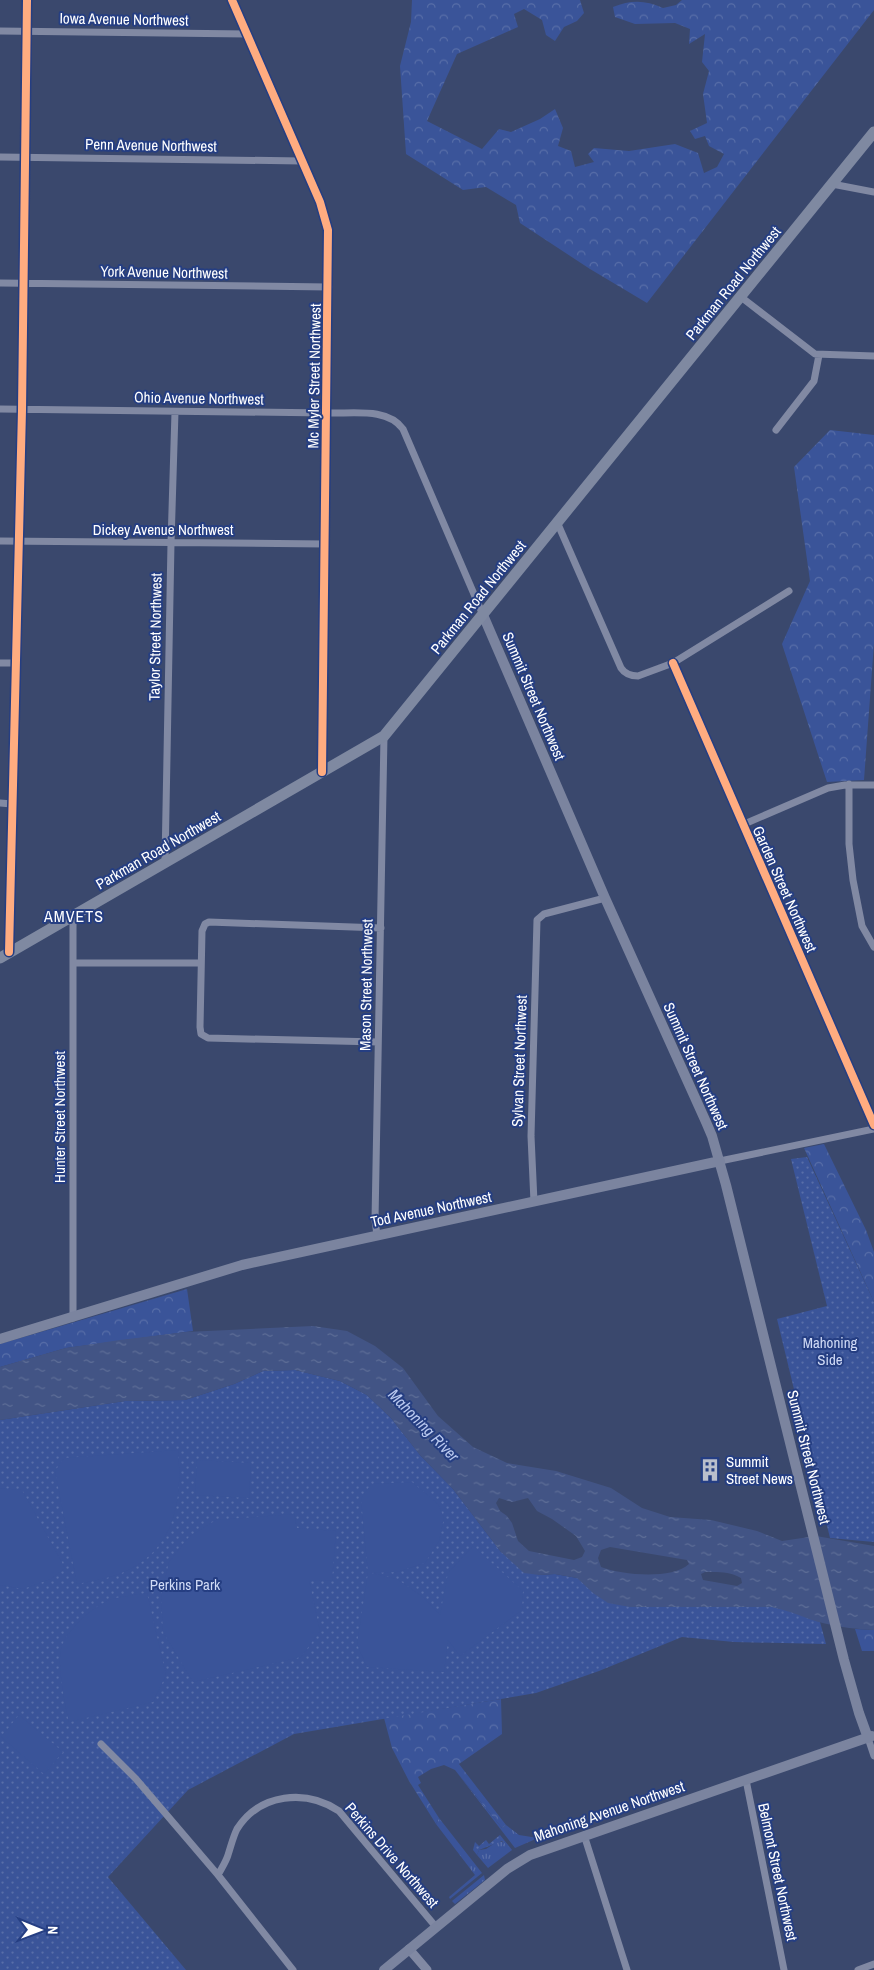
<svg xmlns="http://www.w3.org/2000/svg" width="874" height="1970" viewBox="0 0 874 1970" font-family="'Archivo Narrow',sans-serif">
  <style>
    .grass { fill: url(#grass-tufts) }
    .forest { fill: url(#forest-crowns) }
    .park { fill: url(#park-dots) }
    .pitch { fill: #3a5499 }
    .water { fill: url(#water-ripples); fill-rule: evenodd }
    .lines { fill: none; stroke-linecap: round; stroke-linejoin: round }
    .minor { stroke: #8189a3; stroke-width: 7 }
    .tertiary { stroke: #8189a3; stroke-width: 9 }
    .secondary { stroke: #7b849f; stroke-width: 10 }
    .primary { stroke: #7f89a1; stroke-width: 11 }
    .cycleway-casing { stroke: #253e82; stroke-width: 11 }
    .cycleway { stroke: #ffac80; stroke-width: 8 }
    .labels { text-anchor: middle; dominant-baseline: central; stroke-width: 4; stroke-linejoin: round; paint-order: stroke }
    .street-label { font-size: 15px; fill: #fff; stroke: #253e82 }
    .park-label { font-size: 15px; fill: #d1dbf6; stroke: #253e82 }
    .poi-label { font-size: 15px; fill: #fff; stroke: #253e82; text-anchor: start }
    .neighbourhood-label { font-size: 16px; letter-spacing: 1px; fill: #fff; stroke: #253e82 }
    .water-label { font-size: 16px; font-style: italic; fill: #b9c8ef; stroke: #253e82 }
  </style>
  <defs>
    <pattern id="grass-tufts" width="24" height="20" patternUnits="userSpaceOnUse" patternTransform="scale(1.25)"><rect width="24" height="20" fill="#3a5499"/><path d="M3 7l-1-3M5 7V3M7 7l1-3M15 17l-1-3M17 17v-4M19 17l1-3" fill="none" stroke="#586ea8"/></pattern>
    <pattern id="forest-crowns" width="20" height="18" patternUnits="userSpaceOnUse" patternTransform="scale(1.25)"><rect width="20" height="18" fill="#3a5499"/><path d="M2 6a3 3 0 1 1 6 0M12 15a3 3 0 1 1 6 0" fill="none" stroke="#586ea8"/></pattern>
    <pattern id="park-dots" width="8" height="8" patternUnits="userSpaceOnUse" patternTransform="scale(1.25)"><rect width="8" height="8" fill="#3a5499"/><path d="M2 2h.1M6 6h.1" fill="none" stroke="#586ea8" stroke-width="1.8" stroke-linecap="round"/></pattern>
    <pattern id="water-ripples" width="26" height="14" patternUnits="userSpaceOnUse" patternTransform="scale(1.25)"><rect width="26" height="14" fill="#425485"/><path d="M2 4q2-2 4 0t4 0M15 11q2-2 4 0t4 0" fill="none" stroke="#5e6e97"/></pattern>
  </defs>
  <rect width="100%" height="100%" fill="#3a486d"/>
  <path class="grass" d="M455,1770L502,1828L506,1825L519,1835L538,1838L515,1848Z
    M439,1818L482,1873L450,1899L449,1897L475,1875L436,1824Z
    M498,1841L506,1843L512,1850L488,1868L477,1855L479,1850L486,1849Z
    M484,1875L485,1880L455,1904L452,1901Z"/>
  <path class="forest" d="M412,0H580L584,13L577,21L564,27L555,41L546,35L542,20L524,9L514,14L518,27L457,54L427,121L482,149L499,129L511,132L540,119L555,109L563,128L558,146L571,151L575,167L594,162L588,154L594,148L629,151L675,144L698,153L704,173L717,167L724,154L709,146L705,136L695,139L690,131L707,123L703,94L709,71L702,62L705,34L689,44L690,29L675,23L635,24L615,17L613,7C631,0 645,0 663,8L676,5L682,0H874V10L647,303L590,269L520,223L516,205L486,187L463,190L406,154L400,66L411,22Z
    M830,430L874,435V643L864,780L827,782L782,644L810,581L794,467Z
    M824,1144L866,1230L874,1252V1302L804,1148Z
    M187,1289L193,1331L66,1348L0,1367V1344Z
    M855,1629L874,1630V1651H862Z
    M501,1699L502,1734L459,1764L506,1825L502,1828L455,1770L444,1765L431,1769L418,1777L421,1783L418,1785L439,1818L436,1824L409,1781L392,1748L384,1718Z"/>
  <path class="park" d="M807,1157L874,1302V1542L830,1538L777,1319L827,1306L791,1159Z
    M295,1370L340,1381L367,1395L391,1418L420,1455L453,1489L501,1552L539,1575L555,1574L577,1578L705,1606L772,1607L792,1611L820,1622L826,1644L734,1642L682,1637L599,1671L536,1693L294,1734L188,1790L108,1877L186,1970H0V1420L125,1401L185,1400L234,1384L263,1371Z
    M500,1835L512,1850L502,1841L479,1850L477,1855L473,1850L475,1842L479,1846L486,1840L489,1844Z"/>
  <path class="pitch" d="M178,1450C183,1502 174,1553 119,1574C106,1579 91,1581 77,1584L55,1471L64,1458Z
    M197,1460L251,1463L249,1498L195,1495Z
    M412,1482L438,1504L444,1518L439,1541L425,1563L397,1572L371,1573L397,1579L423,1597L440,1615L448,1573L473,1546L523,1591L522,1610L460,1656L448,1640L444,1672L367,1667L357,1644L368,1573L361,1499L371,1484Z
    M0,1488L22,1490L65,1568L51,1579L23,1589L0,1585Z
    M294,1514L297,1528L336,1531L332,1581L309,1580L320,1631L301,1657L193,1682L163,1632L161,1596L169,1562L189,1537L216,1520Z
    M147,1593L166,1675L153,1702L69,1722C65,1704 57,1666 61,1649C65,1631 94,1605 112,1599C123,1596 135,1595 147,1593Z
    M19,1715L63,1752L44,1774L1,1737Z"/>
  <path class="water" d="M313,1326L347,1331L375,1346L403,1368L438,1416L473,1447L507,1463L556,1471L611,1488L642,1508L670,1517L711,1520L757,1531L782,1541L816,1536L874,1546V1630C852,1629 830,1626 809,1619C797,1614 785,1610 772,1607H630L608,1603L593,1593L577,1578L555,1574L539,1575L524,1573L501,1552L453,1489L420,1455L391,1418L367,1395L340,1381L295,1370L263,1371L234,1384L185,1400L125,1401L0,1420V1367L66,1348L120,1340L186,1332ZM499,1498L512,1502L528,1498L537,1511L552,1519L576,1536L585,1551L582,1557L574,1560L529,1551L518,1541L512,1523L507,1516L500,1511L496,1503ZM610,1547L687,1560L689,1564C671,1580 622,1575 601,1567L598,1558L601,1550ZM705,1572C718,1572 729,1571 741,1578L742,1583L737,1586L703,1580L701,1574Z"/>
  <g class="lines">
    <path class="minor" d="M232,0L320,202L328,230L322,772
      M0,31L247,34
      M0,157L302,161
      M832,184L874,192
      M0,283L329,287
      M741,297L815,354L874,356
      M0,409L327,413C352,414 387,407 403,429L483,615
      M776,430L814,381L819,355
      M557,522L621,668C625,674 631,676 638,676L673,663L789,591
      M0,541L325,544
      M0,663H15
      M673,663L874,1125
      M849,784V844L853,880L862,926L874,947
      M0,803L12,804
      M742,825L828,788L845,785H874
      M165,862L171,543L175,412
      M73,916V1318
      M9,952L22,410L27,0
      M73,963H201
      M378,1042L208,1038L201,1034L200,1027L202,931L205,924L209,922L381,928
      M720,1161L874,1129
      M534,1202L531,1136L537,920L544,914L605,898
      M377,1235L375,1220L384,736
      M868,1738L874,1756
      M101,1744L136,1779L218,1875
      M746,1780L784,1970
      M584,1835L627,1970
      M293,1970L218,1875C221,1869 226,1862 228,1855C231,1846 233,1837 237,1829C260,1793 306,1789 339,1811L436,1927
      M858,1970L874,1964"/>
    <path class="tertiary" d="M409,1949L427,1970"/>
    <path class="secondary" d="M483,615L605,898L706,1122L712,1136L726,1185L844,1660L859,1713L868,1738
      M0,1339L242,1265L720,1161
      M384,1970L507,1869L530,1855L872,1736"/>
    <path class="primary" d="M0,958L384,736L874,132"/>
    <defs>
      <path id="cycleway" d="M232,0L320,202L328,230L322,772
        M673,663L874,1125
        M9,952L22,410L27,0"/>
    </defs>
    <use href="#cycleway" class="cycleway-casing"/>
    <use href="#cycleway" class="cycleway"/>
  </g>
  <defs>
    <symbol id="building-bare" viewBox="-9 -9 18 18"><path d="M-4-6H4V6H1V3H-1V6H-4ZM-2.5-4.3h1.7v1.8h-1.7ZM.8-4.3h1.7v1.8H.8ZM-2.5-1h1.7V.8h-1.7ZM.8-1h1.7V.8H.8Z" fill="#babfcc" stroke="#253e82" stroke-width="2.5" paint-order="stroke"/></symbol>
  </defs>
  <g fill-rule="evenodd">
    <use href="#building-bare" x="694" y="1454" width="32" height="32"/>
  </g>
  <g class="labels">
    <g class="street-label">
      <text transform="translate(124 19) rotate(1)">Iowa Avenue Northwest</text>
      <text transform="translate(151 145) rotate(1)">Penn Avenue Northwest</text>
      <text transform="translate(164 272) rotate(1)">York Avenue Northwest</text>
      <text transform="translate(733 283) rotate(-51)">Parkman Road Northwest</text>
      <text transform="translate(314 376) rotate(-89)">Mc Myler Street Northwest</text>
      <text transform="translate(199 398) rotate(1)">Ohio Avenue Northwest</text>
      <text x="163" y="529">Dickey Avenue Northwest</text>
      <text transform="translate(478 597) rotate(-51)">Parkman Road Northwest</text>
      <text transform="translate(155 637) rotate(-89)">Taylor Street Northwest</text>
      <text transform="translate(534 696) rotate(67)">Summit Street Northwest</text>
      <text transform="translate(158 850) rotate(-30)">Parkman Road Northwest</text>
      <text transform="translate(785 889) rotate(66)">Garden Street Northwest</text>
      <text transform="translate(366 985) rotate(-89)">Mason Street Northwest</text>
      <text transform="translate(519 1061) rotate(-88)">Sylvan Street Northwest</text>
      <text transform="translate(696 1066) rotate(66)">Summit Street Northwest</text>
      <text transform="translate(59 1117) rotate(-90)">Hunter Street Northwest</text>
      <text transform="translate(431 1209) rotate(-12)">Tod Avenue Northwest</text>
      <text transform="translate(809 1457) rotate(76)">Summit Street Northwest</text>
      <text transform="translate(609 1811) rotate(-19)">Mahoning Avenue Northwest</text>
      <text transform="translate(392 1855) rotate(49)">Perkins Drive Northwest</text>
      <text transform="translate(778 1872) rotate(78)">Belmont Street Northwest</text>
    </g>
    <g class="park-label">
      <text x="830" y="1342">Mahoning<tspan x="830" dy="17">Side</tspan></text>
      <text x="185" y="1584">Perkins Park</text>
    </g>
    <g class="poi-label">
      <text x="726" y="1461">Summit<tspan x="726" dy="17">Street News</tspan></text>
    </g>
    <g class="neighbourhood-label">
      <text x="74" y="916">AMVETS</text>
    </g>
    <g class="water-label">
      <text transform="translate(424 1425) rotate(46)">Mahoning River</text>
    </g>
  </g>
  <g transform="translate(40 1930) rotate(91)" stroke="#253e82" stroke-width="4" paint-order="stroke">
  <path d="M0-4L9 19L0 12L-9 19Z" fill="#ffffff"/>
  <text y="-8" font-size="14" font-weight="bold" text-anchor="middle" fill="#ffffff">N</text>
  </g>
</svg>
